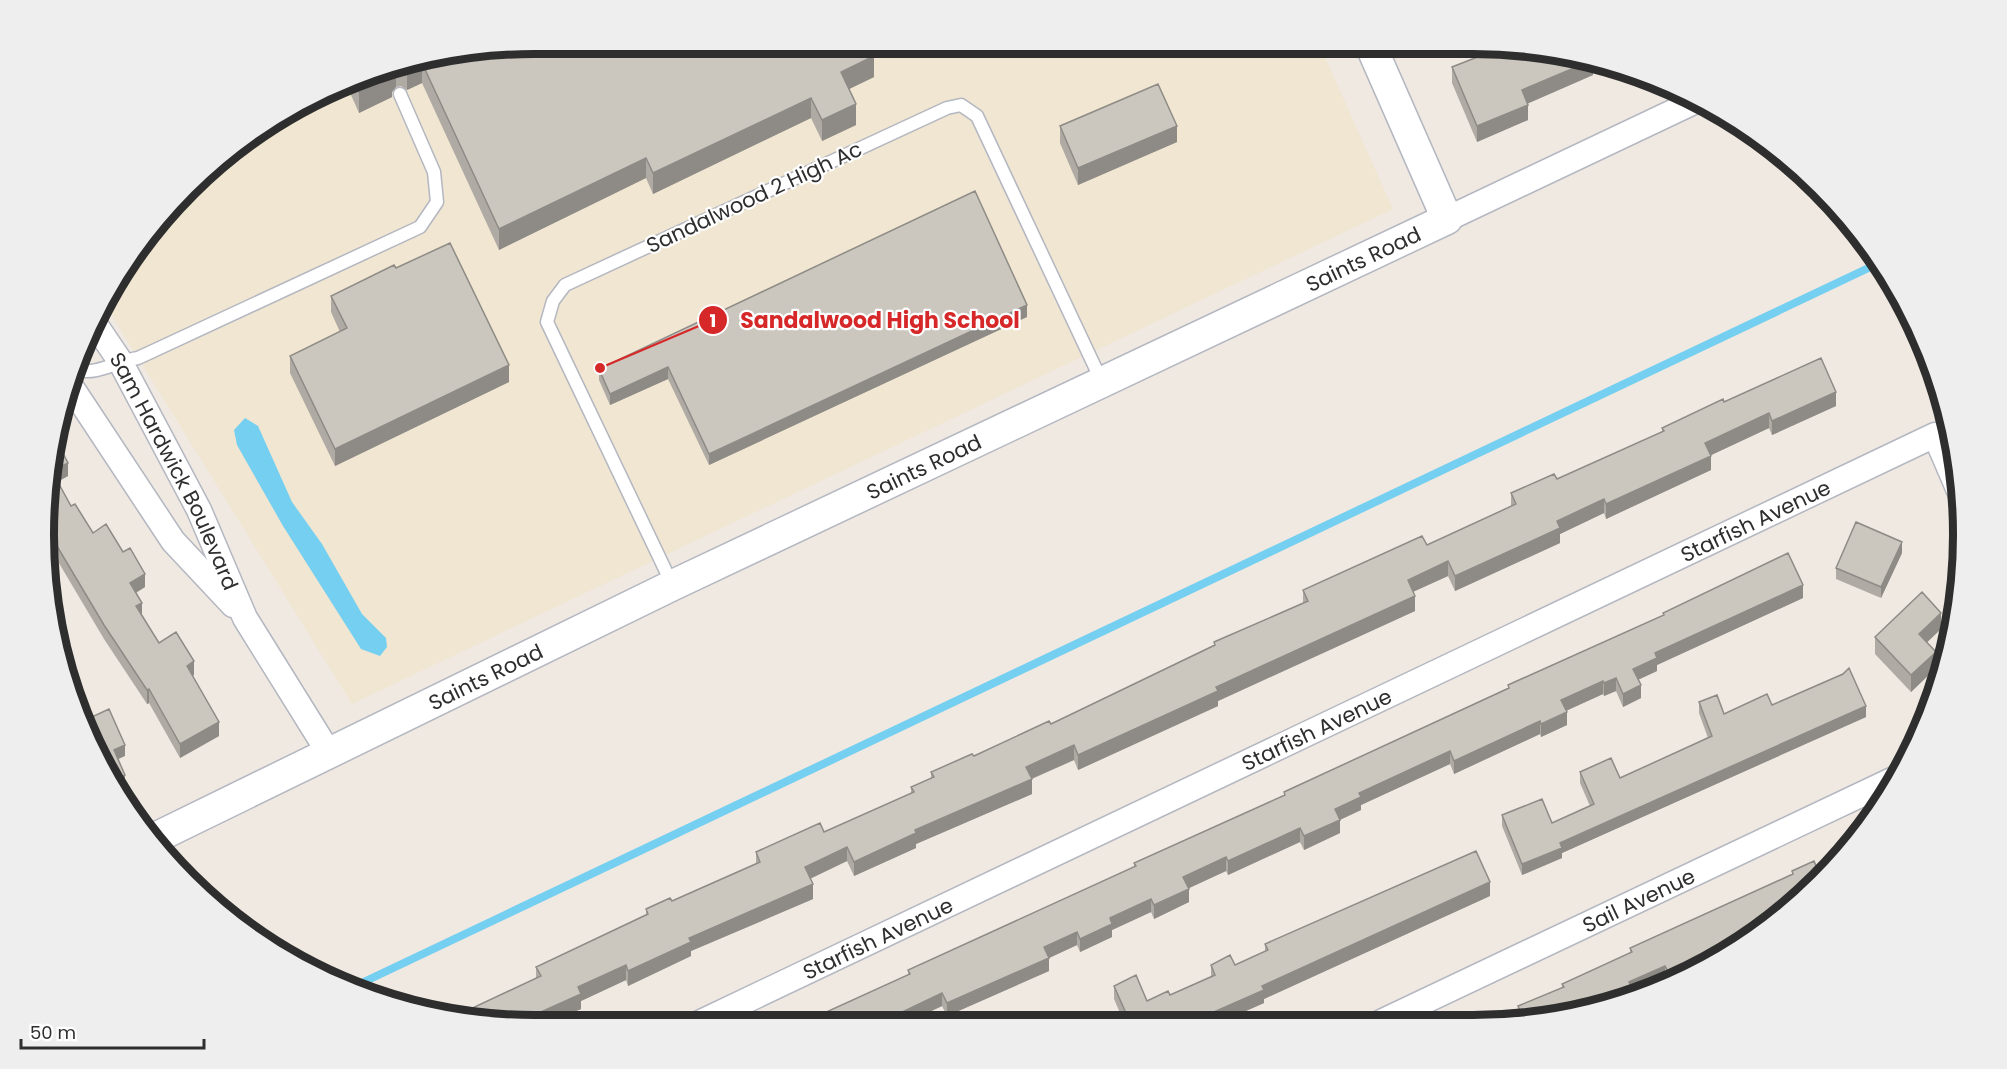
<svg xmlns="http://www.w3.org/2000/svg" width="2007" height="1069" viewBox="0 0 2007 1069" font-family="Poppins,sans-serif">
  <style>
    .education { fill: #f0e6d1 }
    .water { fill: #75cff0 }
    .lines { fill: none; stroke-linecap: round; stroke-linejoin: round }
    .stream { stroke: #75cff0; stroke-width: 8 }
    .service-casing { stroke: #b4b7c1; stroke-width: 15 }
    .minor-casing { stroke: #b4b7c1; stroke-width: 27 }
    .tertiary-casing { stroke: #b4b7c1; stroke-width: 33 }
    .service { stroke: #fff; stroke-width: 12 }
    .minor { stroke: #fff; stroke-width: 24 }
    .tertiary { stroke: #fff; stroke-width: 30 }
    .wall { fill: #afaba4 }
    .shaded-wall { fill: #8e8b86 }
    .building { fill: #cbc7bf; stroke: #8e8b86; stroke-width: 1.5 }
    .labels { text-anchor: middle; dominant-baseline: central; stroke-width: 4.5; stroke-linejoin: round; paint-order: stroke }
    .street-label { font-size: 21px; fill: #2e2e2e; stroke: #fff }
    .rim { fill: none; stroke: #2e2e2e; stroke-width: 8 }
    .leader { fill: none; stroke: #d62828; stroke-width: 2 }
    .callout-dot { fill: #d62828; stroke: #fff; stroke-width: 2 }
    .mark-label { font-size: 18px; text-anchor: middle; font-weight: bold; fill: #fff }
    .callout-label { font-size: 22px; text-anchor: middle; font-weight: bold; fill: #d62828; stroke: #fff; stroke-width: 4.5; stroke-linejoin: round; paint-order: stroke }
  </style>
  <rect width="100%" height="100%" fill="#efe9e1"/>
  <path class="education" d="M535,44H1319L1393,209L352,704L106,306L126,262L235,145L376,70Z"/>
  <path class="water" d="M245,418L258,426L292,502L322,544L362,614L386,638L387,647L380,656L361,649L283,526L237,445L234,430Z"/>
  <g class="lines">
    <path class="stream" d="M351,988L1879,263"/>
    <defs>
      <path id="service" d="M77,370C98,375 117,361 138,358L420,227L437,202L434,172L400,94
        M672,584L547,322L553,301L565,285L947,108L961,105L977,116L1102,382"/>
      <g id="minor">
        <path d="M1447,219L1698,100"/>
        <path id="s1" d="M97,327L120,361L199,510L245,618L329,753"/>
        <path d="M70,385L173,541L233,605"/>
        <path id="s2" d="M1381,1022L1896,778"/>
        <path id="s3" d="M697,1024L1935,435L1960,493"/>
      </g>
      <g id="tertiary">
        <path id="s4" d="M153,839L673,585L1447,219L1370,44"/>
      </g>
    </defs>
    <use href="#service" class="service-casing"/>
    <use href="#minor" class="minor-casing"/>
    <use href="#tertiary" class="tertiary-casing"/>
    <use href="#service" class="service"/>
    <use href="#minor" class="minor"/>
    <use href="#tertiary" class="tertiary"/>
  </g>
  <path class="wall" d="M534,44L874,77L849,89L856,125L822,141L811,118L653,194L646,178L499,250L422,83L407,90L401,86L396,87L392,92V97L359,113L347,86L376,70Z
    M965,44H1000L971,58Z
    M1452,67L1593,69V75L1528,103V120L1477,142L1452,83Z
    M1060,126L1177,142L1078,185L1060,143Z
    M396,268L509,382L335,466L290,373V356L340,332L331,312V296Z
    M1027,317L709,465L668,379L610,405L599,380V369Z
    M1724,402L1836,406L1772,435L1769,428L1711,455V470L1606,519L1604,513L1560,534V543L1455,591L1448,576L1413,592L1415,611L1218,701V706L1078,770L1074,760L1032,779V794L916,844V848L854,876L847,861L810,879L813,899L691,951V956L628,986L626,980L581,1001V1009L546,1024H503L468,1019V1010L536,978V967L646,915V909L672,901L756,864V852L824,832L911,793V787L931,778V772L974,756L1051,724L1214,645V642L1303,604V590L1427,545L1511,506V493L1557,479L1662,432V428Z
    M57,442L68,476L57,482L71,506L93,533L145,587L136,593L142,615L159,643L194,675L192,676L219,736L180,758L149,703L147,704L104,639L47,543Z
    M1902,553L1881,598L1836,579V568Z
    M1803,598L1657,665V671L1638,680L1641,698L1623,707L1616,691L1604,696L1603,694L1566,711L1567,725L1541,737L1540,734L1454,774L1450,764L1361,805V810L1340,820V833L1304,850L1300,842L1228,875L1226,871L1188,888L1189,902L1154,919L1151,912L1112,930V937L1080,952L1077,945L1049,958V971L947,1016L942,1006L906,1023L800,1024L908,975V970L1134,867V863L1284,796V792L1508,688V685L1663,615V613Z
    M1941,629L1927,642L1936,668L1911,692L1875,654V637Z
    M1699,702L1724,714L1772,705L1866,717L1562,853V858L1522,875L1502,826V815L1552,823L1590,806L1580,783V772L1620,778L1708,738L1699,713Z
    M1831,868L1746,943L1668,984L1665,979L1634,993L1518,1019V1006L1562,988V984L1630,953V948L1792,875V871L1819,873Z
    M1490,896L1264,999V1003L1221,1022L1099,1023L1120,1013L1114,999V986L1147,1001L1170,995L1211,977V965H1235L1265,951V944Z"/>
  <path class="shaded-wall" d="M988,44H1000L971,58V52Z
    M874,56V77L841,93V72Z
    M1591,59L1600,60L1607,63L1593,69V75L1522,106V90Z
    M422,63V83L407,90V70Z
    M396,66V87L392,92V97L359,113V92L392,72Z
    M811,98V118L653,194V173Z
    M856,104V125L822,141V120Z
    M1528,105V120L1477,142V126Z
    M1177,126V142L1078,185V168Z
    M646,158V178L499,250V229Z
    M1027,305V317L709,465V454Z
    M509,365V382L335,466V449Z
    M668,367V379L610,405V394Z
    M1836,392V406L1772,435V421Z
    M1769,413V428L1705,458V443Z
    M1711,456V470L1606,519V504Z
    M68,463V476L53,484L54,470Z
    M1604,499V513L1560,534V543L1455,591V576L1557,521Z
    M1902,542V553L1881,598V587Z
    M1448,561V576L1408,594V580Z
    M145,574V587L130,596V583Z
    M1803,585V598L1657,665V671L1633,682V669L1655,653Z
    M1415,596V611L1218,701V706L1078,770V755L1216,687Z
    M142,603V616L136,606Z
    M1941,613V629L1919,650V634Z
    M1936,652V668L1911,692V675Z
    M194,661V675L187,679V666Z
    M1616,678V691L1604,696V683Z
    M1603,681V694L1561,713V700Z
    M1641,685V698L1623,707V694Z
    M149,689V703L147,704V690Z
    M1866,706V717L1562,853V858L1522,875V864L1560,843Z
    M1567,712V725L1541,737V724Z
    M1540,721V734L1454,774V761Z
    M219,722V736L180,758V744Z
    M125,745V756L114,761V750Z
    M1074,745V760L1026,781V767Z
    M1450,751V764L1361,805V810L1335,822V809L1359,793Z
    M125,775V786L122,788L116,779Z
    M1032,779V794L916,844V848L854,876V862L915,830Z
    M1340,820V833L1304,850V836Z
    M1300,828V842L1228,875V861Z
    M847,847V861L805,881V867Z
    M1226,857V871L1183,891V877Z
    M1490,882V896L1264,999V1003L1221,1022H1191L1262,986Z
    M813,884V899L691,951V956L628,986V971L689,938Z
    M1189,889V902L1154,919V905Z
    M1151,899V912L1112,930V937L1080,952V939L1110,918Z
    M1077,932V945L1049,958V971L947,1016V1003L1044,947Z
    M1750,932V939L1746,943L1713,960V948Z
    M626,965V980L581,1001V1009L546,1024H514L578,987Z
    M1665,966V979L1629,995V982Z
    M942,993V1006L906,1023H892L902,1012Z"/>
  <path class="building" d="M534,44H868L874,56L841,72L856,104L822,120L811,98L653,173L646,158L499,229L422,63L407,70L402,65Z
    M968,44H988L971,52Z
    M1508,45L1593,59V60L1522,90L1528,105L1477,126L1452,67Z
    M396,66L392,72V77L359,92L354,82L376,70Z
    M1158,84L1177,126L1078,168L1060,126Z
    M975,191L1027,305L709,454L668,367L610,394L599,369Z
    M450,243L509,365L335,449L290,356L347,328L331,296L394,265L396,268Z
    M1821,358L1836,392L1772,421L1769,413L1705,443L1711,456L1606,504L1604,499L1557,521L1560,528L1455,576L1448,561L1408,580L1415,596L1216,687L1218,691L1078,755L1074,745L1026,767L1032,779L915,830L916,833L854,862L847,847L805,867L813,884L689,938L691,942L628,971L626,965L578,987L581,994L514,1024H503L473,1020L468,1010L541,976L536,967L648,914L646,909L670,898L672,901L760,862L756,852L820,823L824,832L914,792L911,787L934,777L931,772L972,754L974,756L1049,721L1051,724L1215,645L1214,642L1308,601L1303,590L1422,536L1427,545L1516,504L1511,493L1554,474L1557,479L1664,431L1662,428L1723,399L1724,402Z
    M57,442L68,463L54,470Z
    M54,475L71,506L75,504L93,533L106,524L123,552L130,548L145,574L130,583L142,603L136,606L159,643L176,632L194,661L187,666L219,722L180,744L149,689L147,690L104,625L48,531Z
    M1856,522L1902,542L1881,587L1836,568Z
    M1788,553L1803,585L1655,653L1657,658L1633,669L1641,685L1623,694L1616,678L1604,683L1603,681L1561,700L1567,712L1541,724L1540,721L1454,761L1450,751L1359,793L1361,797L1335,809L1340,820L1304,836L1300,828L1228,861L1226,857L1183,877L1189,889L1154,905L1151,899L1110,918L1112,924L1080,939L1077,932L1044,947L1049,958L947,1003L942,993L902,1012L905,1018L892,1023H877V1022L874,1023L800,1024L910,974L908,970L1136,866L1134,863L1285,795L1284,792L1509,688L1508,685L1664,615L1663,613Z
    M1922,592L1941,613L1919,634L1936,652L1911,675L1875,637Z
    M1849,668L1866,706L1560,843L1562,848L1522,864L1502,815L1542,799L1552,823L1594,804L1580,772L1611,758L1620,778L1712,736L1699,702L1717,695L1724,714L1767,694L1772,705L1843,674Z
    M109,709L125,745L114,750L125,775L116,779L81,722Z
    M1476,851L1490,882L1262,986L1264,990L1191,1022L1099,1023L1125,1011L1114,986L1136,975L1147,1001L1168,991L1170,995L1215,975L1211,965L1230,955L1235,965L1268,950L1265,944Z
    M1814,861L1819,873L1831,868L1752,937L1750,932L1713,948L1717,958L1673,981L1665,966L1629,982L1635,995L1537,1021H1512L1522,1017L1518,1006L1564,987L1562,984L1632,952L1630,948L1793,874L1792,871Z
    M1078,1016L1081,1023H1064Z"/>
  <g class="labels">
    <g class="street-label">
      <text transform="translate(754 197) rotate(-25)">Sandalwood 2 High Ac</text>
      <text stroke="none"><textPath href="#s4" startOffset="1342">Saints Road</textPath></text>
      <text stroke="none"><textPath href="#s4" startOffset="856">Saints Road</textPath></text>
      <text stroke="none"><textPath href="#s1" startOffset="164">Sam Hardwick Boulevard</textPath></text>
      <text stroke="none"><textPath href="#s3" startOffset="1172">Starfish Avenue</textPath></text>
      <text stroke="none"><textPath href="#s4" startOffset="370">Saints Road</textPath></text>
      <text stroke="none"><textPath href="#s3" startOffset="686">Starfish Avenue</textPath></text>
      <text stroke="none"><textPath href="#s2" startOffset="285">Sail Avenue</textPath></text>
      <text stroke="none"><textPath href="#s3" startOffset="200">Starfish Avenue</textPath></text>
    </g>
  </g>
  <path d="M0 0H2007V1069H0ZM534 54H1473A480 480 0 0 1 1953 534V535A480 480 0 0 1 1473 1015H534A480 480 0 0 1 54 535V534A480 480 0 0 1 534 54Z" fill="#eee" fill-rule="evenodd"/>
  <path class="rim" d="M534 54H1473A480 480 0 0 1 1953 534V535A480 480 0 0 1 1473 1015H534A480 480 0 0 1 54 535V534A480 480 0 0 1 534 54Z"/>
  <path class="leader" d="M600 368L713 320"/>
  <g class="callout-dot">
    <circle cx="600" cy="368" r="6"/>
    <circle cx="713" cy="320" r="15"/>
  </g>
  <g class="mark-label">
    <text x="713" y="327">1</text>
  </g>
  <g class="callout-label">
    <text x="880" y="328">Sandalwood High School</text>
  </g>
  <path d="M21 1039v9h183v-9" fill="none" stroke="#2e2e2e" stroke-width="3"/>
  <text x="30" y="1039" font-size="18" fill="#2e2e2e" stroke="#ffffff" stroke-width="4.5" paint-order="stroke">50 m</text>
</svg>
